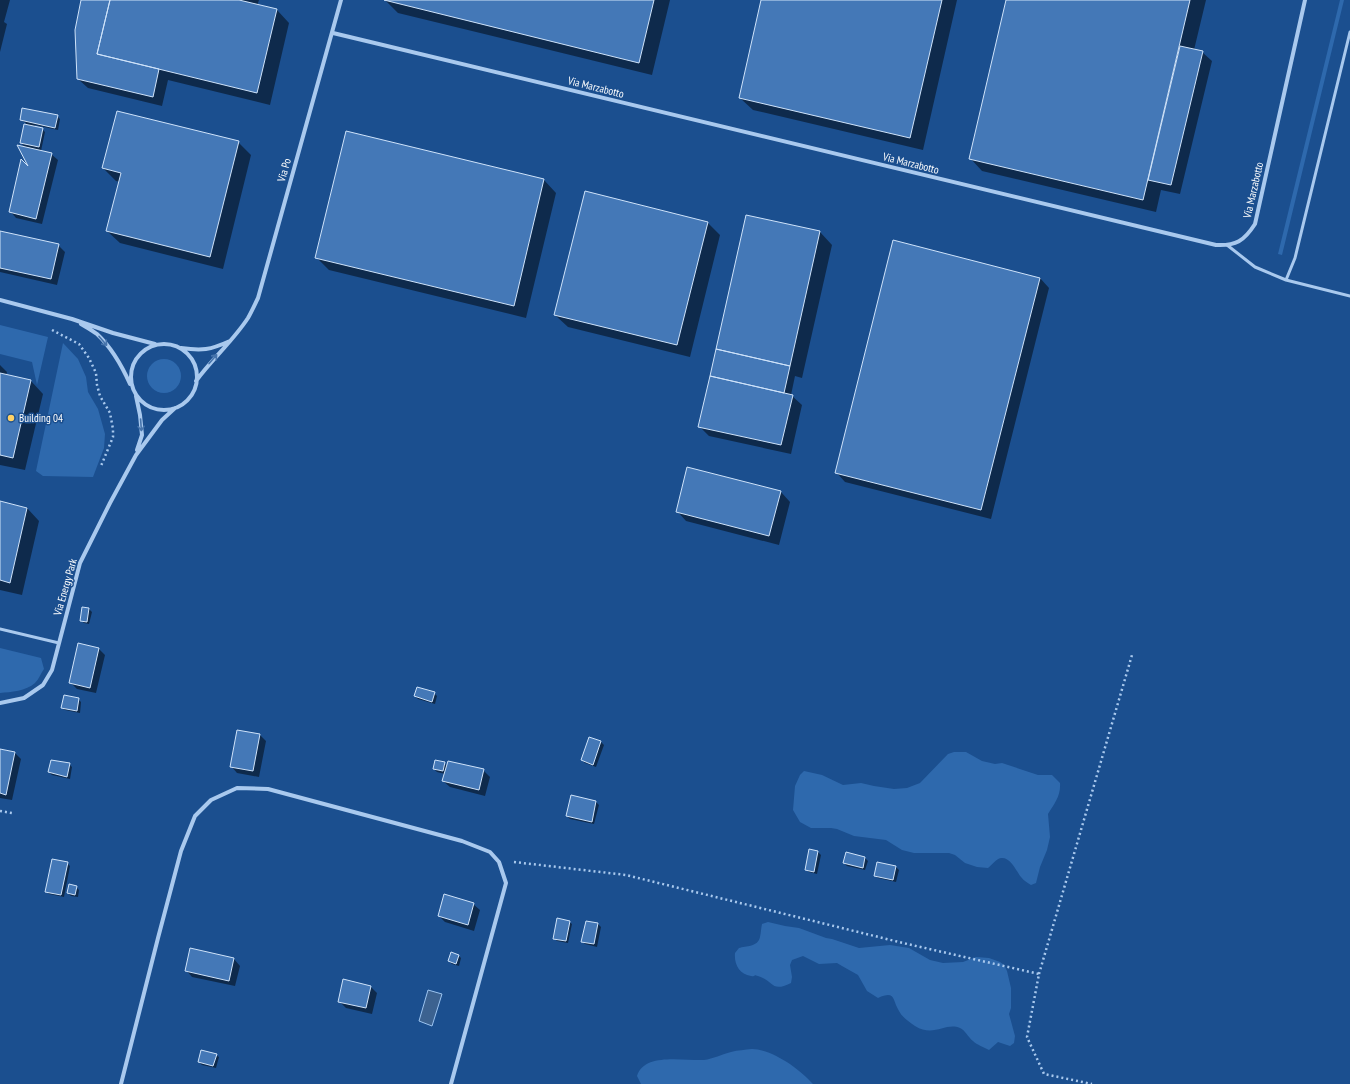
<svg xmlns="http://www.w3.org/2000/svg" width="1350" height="1084" viewBox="0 0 1350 1084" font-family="'PT Sans Narrow',sans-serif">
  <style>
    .green { fill: #2e69ad }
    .water { fill: #3c6290; stroke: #9cc4f0 }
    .shadow { fill: #0007 }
    .building { fill: #4478b7; stroke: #cfe3fa }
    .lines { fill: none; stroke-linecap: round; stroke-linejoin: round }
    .path { stroke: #a9c9ee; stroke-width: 2.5; stroke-dasharray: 2 3; stroke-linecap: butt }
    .lane { stroke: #a9c9ee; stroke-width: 3 }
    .street { stroke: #a9c9ee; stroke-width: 4 }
    .oneway { stroke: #4674ac }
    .poi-dot { fill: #ffd166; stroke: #1b4f8f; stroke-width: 1.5 }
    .labels { text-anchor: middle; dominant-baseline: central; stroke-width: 3; stroke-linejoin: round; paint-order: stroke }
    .street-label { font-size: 11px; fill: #fff; stroke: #1b4f8f }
    .poi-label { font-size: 11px; fill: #fff; stroke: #1b4f8f; text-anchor: start }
  </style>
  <rect width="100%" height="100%" fill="#1b4f8f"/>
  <path class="green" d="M1340,0H1344L1282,255L1278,254Z
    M0,325L48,337L37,385L32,362L0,354Z
    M63,343L78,359L86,377L88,392L98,409L105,434L104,448L93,477L43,476L36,471Z
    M147 376a17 17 0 1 1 34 0a17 17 0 1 1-34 0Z
    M0,648L41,658L44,669C41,673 39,679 35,683C26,691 11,692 0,693Z
    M954,752H966L982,761L995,764L1002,763L1038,775H1052L1060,783C1061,796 1054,804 1048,814L1050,837L1047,850L1040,867L1036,883L1031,885C1028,883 1024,881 1021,877C1016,871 1011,857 1001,858C996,859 992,865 988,868L977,867L965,863L955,855L949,853H914L902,850L886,840L854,836L837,829L831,828H811L800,822L793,810L795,786L800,775L804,771L822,775L843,785L861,783L874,786L894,789L907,788L920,783L948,754Z
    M768,922L785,926L799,928L826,938L832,939L859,948L890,945L909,948L930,960L943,963L963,962L976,957L989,958L1000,962L1004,965L1007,971L1011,988V1008L1009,1014L1015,1036L1014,1043L1010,1046L998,1042L989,1050C984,1047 977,1045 973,1041C968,1037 965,1030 960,1028C945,1022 934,1038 915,1026C909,1022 902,1017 899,1011C892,1000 896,990 878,998L867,991L858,975L842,966L837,963L819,964L803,956L792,960L790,965L792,977L791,983C771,993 774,981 758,976C752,974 757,977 751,976C739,974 734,964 735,953L739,948C746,946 758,947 760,937C761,933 761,928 762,924Z
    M752,1049C772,1049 800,1069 813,1084H641L637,1076C644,1052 684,1061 704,1060C713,1059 722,1054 731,1052C738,1050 745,1050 752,1049Z"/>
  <path class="water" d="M428,990L442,994L432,1026L419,1021Z"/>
  <path class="shadow" d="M0,0H10L4,22L7,24L0,52Z
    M82,0H259L257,6L277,10L289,23L270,105L168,80L162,106L88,88L78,79Z
    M385,0H670L652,75L398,13Z
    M762,0H957L923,150L753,110L740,98Z
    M1007,0H1206L1194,50L1202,52L1212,61L1180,194L1161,190L1156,212L982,171L970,158Z
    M57,116L60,119L58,130L35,125L34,127L42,129L45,132L41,151L51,154L58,160L42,224L16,218L10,211L31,169L26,148L21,143L26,123L21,120Z
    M238,142L251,155L223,269L120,243L107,231L120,182L116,181L103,168Z
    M544,180L556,193L526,318L329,270L316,257Z
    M707,222L720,235L690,357L568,327L555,315Z
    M0,232L58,245L65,252L57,285L0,272Z
    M820,232L832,245L802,378L795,376L791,395L802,405L791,454L709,436L699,426Z
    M1040,278L1049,288L991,519L845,482L836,472Z
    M0,365L7,372L6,375L31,381L43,394L25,470L0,465Z
    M781,492L790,502L779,545L686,521L677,511Z
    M0,502L27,508L39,521L22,595L0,590Z
    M89,609L92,612L89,624L84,623L81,620Z
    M79,644L99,649L105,655L96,693L77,689L70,682Z
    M434,693L437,696L435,704L418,699L415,696Z
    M78,699L81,702L80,713L65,710L62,708Z
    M260,735L266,741L259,777L237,773L231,766Z
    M590,738L601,742L604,745L596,767L585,763L582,760Z
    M0,750L15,753L21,759L12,800L0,798Z
    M444,763L447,766L483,770L490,777L485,796L450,787L443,781L445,774L437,772L434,769Z
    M69,764L72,767L70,779L52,775L49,772Z
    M596,802L599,805L594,824L570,819L567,816Z
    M810,850L818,852L821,855L817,874L809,872L806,869Z
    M865,858L868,861L865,870L847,866L844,863Z
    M67,863L70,866L64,897L49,894L46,891Z
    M878,863L896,867L899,870L896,882L878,878L875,875Z
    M76,887L79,890L78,897L71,896L68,893Z
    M473,904L480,910L474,931L445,922L439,916Z
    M569,922L572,924L568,943L557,941L554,938Z
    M586,922L598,924L601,927L597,947L585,944L582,941Z
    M458,955L461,958L459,966L452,964L449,961Z
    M234,959L240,966L235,986L192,977L186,970Z
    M371,987L377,993L372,1014L346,1008L339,1001Z
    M216,1055L219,1057L216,1068L202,1065L199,1062Z"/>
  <path class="building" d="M81,0H110L97,54L159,69L153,97L77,79L75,30Z
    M110,0H239L277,9L257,93L97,54Z
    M384,0H654L639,63Z
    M761,0H942L910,138L739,98Z
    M1006,0H1190L1143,200L969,159Z
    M1180,46L1203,51L1171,185L1148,180Z
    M22,108L58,115L55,128L20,120Z
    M117,111L239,141L210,257L106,231L121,173L102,168Z
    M24,124L43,128L39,147L20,143Z
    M346,131L544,179L514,306L315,258Z
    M17,145L52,153L36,219L9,212L21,159L28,166Z
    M585,191L708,222L677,345L554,315Z
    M746,215L820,231L790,366L716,349Z
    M0,231L59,244L51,279L0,268Z
    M893,240L1040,278L981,510L835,473Z
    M716,349L790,366L784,393L710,376Z
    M0,373L31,380L13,458L0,455Z
    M710,376L793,395L781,445L698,427Z
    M687,467L781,491L769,536L676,512Z
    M0,501L27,508L10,583L0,580Z
    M82,607L89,608L87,622L80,621Z
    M78,643L99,648L90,688L69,683Z
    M417,687L435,692L432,702L414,696Z
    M64,695L79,698L77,711L61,708Z
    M237,730L260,734L253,771L230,767Z
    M589,737L601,741L593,765L581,760Z
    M0,749L15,752L6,795L0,793Z
    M51,760L70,763L67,777L48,772Z
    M435,760L445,762L443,771L433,769Z
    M448,761L484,769L479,790L442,781Z
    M571,795L596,801L592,822L566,816Z
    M809,849L818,851L814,872L805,870Z
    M846,852L865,857L863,868L843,863Z
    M52,859L68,862L61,895L45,892Z
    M877,862L896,866L893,880L874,876Z
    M69,884L77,886L75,895L67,893Z
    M444,894L474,903L468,925L438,916Z
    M557,918L570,921L566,941L553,939Z
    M586,921L598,923L594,944L581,942Z
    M190,948L234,958L229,981L185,971Z
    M451,952L459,955L456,964L448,961Z
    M343,979L371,986L366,1008L338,1002Z
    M201,1050L217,1054L213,1066L198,1062Z"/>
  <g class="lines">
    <path class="path" d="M52,330L79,344L89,358L96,373L97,385L100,396L110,413L113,429V437L101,466
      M0,811L12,813
      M514,862L626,875L903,943L1039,974L1027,1037L1044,1074L1092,1084
      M1039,974L1132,655"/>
    <path class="lane" d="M1227,245L1255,267L1286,280L1350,296
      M1286,280L1295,258L1350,32
      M0,629L59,643"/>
    <path class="street" d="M333,33L1216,245C1236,246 1244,241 1255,224L1305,0
      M0,300L72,319L113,333L155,344
      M81,324C86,327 92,330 97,334C112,348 122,366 130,384
      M131 377a33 33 0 1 1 66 0a33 33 0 1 1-66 0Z
      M181,348C202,351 210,350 230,341
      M196,381C212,359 233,341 248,318C252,311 255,304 258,298L341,0
      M136,396L140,415L142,435L137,450
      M0,703L24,698L43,685L52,670L80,563L110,503L136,455L162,420L175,408
      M121,1084L158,938L181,851L195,816L211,800L237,788L268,789L462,841L490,852L499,862L506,883L451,1084"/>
  </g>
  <defs><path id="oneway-shaft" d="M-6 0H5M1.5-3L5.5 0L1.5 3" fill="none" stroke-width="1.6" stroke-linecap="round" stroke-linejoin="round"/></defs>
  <g class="oneway">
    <use href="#oneway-shaft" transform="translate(103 341) rotate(49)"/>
    <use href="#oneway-shaft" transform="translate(213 359) rotate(-49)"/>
    <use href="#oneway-shaft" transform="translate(141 425) rotate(86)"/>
  </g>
  <circle class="poi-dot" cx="11" cy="418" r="4"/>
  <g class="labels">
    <g class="street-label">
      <text transform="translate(596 87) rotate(14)">Via Marzabotto</text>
      <text transform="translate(911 163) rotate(14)">Via Marzabotto</text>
      <text transform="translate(284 170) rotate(-74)">Via Po</text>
      <text transform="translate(1253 190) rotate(-77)">Via Marzabotto</text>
      <text transform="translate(65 587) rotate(-74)">Via Energy Park</text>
    </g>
    <g class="poi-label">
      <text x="19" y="418">Building 04</text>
    </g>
  </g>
</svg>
